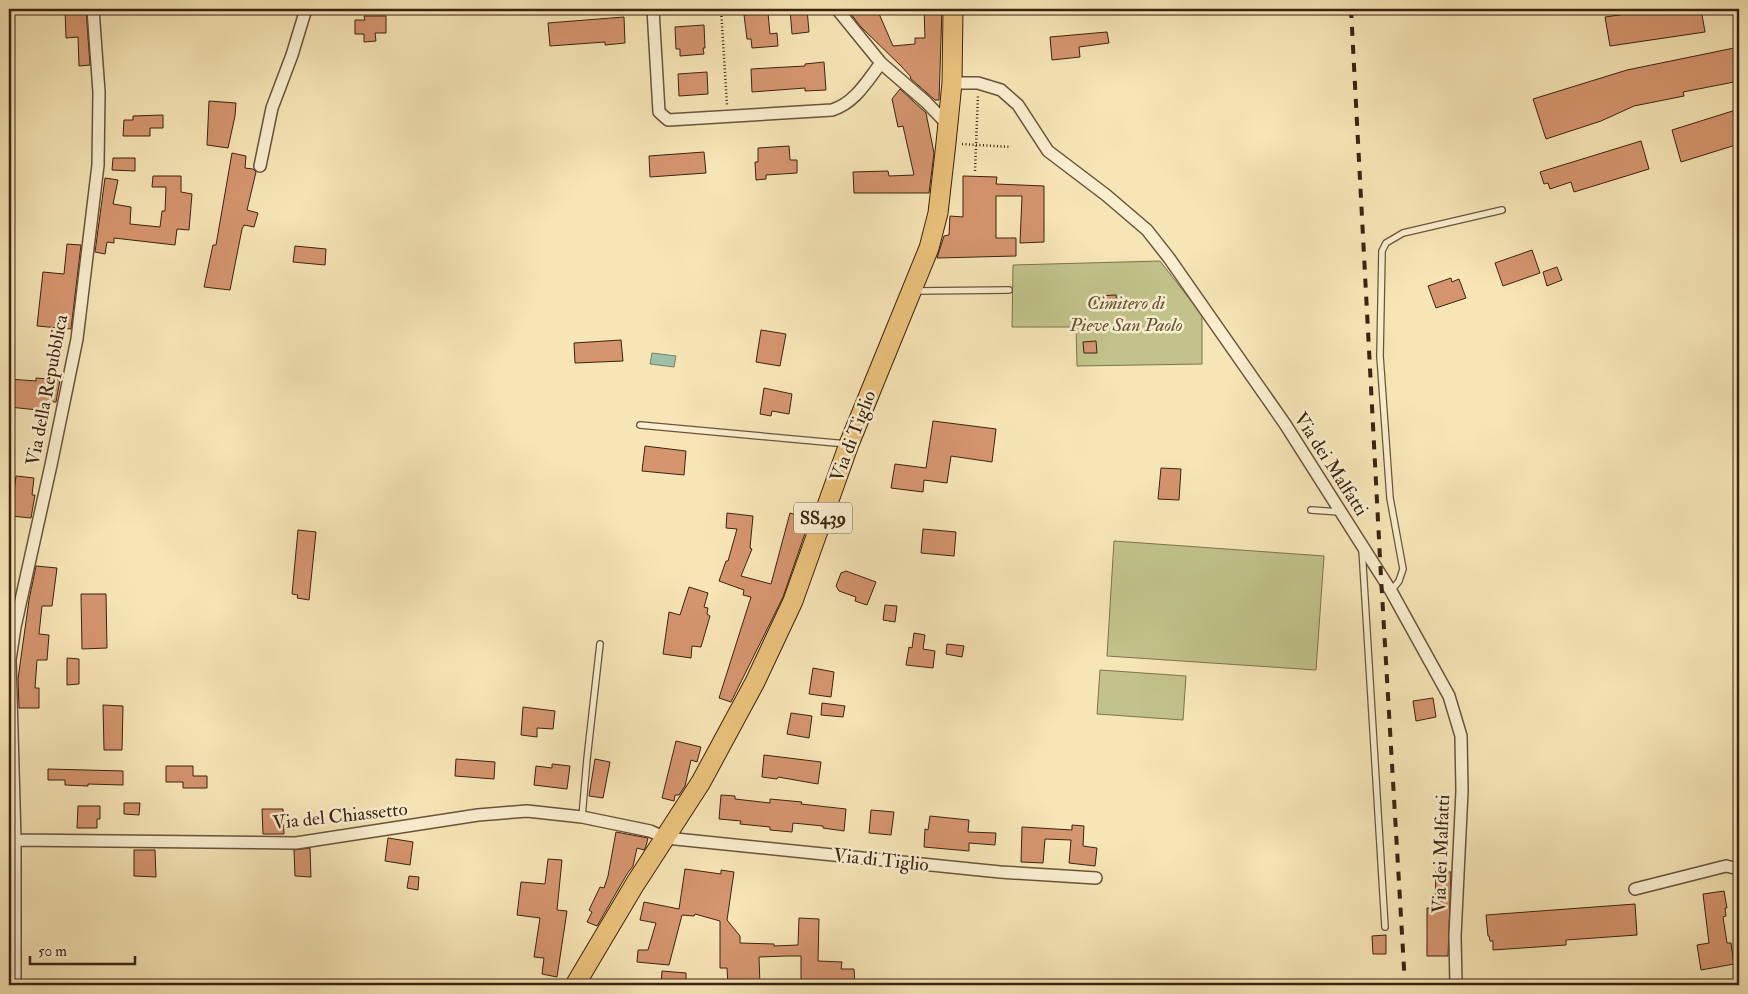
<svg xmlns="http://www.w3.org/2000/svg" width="1748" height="994" viewBox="0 0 1748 994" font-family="'IM FELL Double Pica',serif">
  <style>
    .green { fill: #c1c38a; stroke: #7e724e }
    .water { fill: #9ec0a8; stroke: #76816c }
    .building { fill: #d5956e; stroke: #3b2213 }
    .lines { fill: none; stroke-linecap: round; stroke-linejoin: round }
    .lane-casing { stroke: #6a533c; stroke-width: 8 }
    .street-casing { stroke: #6a533c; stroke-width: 14 }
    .primary-casing { stroke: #3b2213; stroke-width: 21 }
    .path { stroke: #3b2213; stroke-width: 2.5; stroke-dasharray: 1 2.5; stroke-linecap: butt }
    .lane { stroke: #f9eecf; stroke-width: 5.5 }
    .street { stroke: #f9eecf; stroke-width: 11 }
    .primary { stroke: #ebc27a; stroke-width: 19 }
    .rail { stroke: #3b2213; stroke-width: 4; stroke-dasharray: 9 9; stroke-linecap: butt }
    .labels { text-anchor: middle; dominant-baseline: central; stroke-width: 5; stroke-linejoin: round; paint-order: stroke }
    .shield { fill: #f9eecf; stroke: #745f4b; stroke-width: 1 }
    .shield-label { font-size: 18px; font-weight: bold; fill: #3b2213 }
    .park-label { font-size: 19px; font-style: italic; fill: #635237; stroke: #f9eecf }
    .street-label { font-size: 19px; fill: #3b2213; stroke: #f9eecf }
  </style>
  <rect width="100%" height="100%" fill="#f6e5b5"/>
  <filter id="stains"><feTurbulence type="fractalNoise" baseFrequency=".004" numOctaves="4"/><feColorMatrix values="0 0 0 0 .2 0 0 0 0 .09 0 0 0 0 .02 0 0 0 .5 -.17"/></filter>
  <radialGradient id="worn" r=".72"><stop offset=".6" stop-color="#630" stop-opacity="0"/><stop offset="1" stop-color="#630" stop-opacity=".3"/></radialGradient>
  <path class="green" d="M1160,261L1202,315V364L1077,366L1076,327H1012L1013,265Z
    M1114,541L1324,556L1316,670L1107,656Z
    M1100,670L1186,676L1183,720L1097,714Z"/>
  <path class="water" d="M652,353L676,356L674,367L650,364Z"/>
  <path class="building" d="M65,9H86L90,65L79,66L78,37L66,38Z
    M790,9H807L809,32L792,34Z
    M847,9H877L893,46L915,44V38H925L924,9H942L939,100H935L910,78L911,77L902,67L861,27Z
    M1660,9H1701L1705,32L1610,46L1605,17Z
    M768,13L770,34L777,33L778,46L752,48L751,39H747L744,15Z
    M364,16H386V33H375L376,41L364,42V34H355V20H365Z
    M624,17L625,43L605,45V42L550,46L548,23Z
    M704,25L705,48H703L704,54L680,56V49H676L675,27Z
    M1107,32L1109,43L1079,47L1080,57L1052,60L1050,37Z
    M1739,47V81L1683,92L1684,96L1634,106L1601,121L1546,139L1533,99L1627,70Z
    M824,62L826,90L805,91V88L752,92L751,69L805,66V64Z
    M707,72L708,94L679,96L678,74Z
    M900,89L926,113L934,153L929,193H854L853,172L888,171L889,176L914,175L903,126L898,127L892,99Z
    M209,101L236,103L235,116L228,148L207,145Z
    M1739,109V144L1681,162L1672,130Z
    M163,115V128H150V136H123L124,120H133V116Z
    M1641,141L1649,169L1574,192L1571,182L1550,189L1548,183L1544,184L1540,172Z
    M789,146L790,160H797V173L766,175V179L756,180L755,162H758V148Z
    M704,152L706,173L650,177L649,156Z
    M232,153L246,156L245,168L253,169L256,172L247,210L258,213L254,227L244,225L242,229L230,290L204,287L213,245H216Z
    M113,158H135V171L112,170Z
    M153,176H181V192L192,194L189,230L177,229L175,245L114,238V243L107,242L105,254L95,252L105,178L118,180L113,204L131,207L130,224L160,227L162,211H165L166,187H152Z
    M963,176L997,177L996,184L1044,186V242L1020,243L1022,196H996V238H1016V256L937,258L944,236L949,235L950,216L963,217Z
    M67,244L81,245L71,329L37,326L43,272L64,274Z
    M295,246L326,249L325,265L293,262Z
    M1532,250L1540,273L1503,286L1495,263Z
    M1557,267L1562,280L1547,286L1543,272Z
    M1451,278L1452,282L1459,279L1466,298L1436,308L1428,286Z
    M1116,295L1117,307H1095V296Z
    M761,330L786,334L780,366L756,362Z
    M621,340L623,361L575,363L574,343Z
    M1096,341L1097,353H1084L1083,342Z
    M36,378L60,380L56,402H48V411L9,407V379L36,381Z
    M764,388L792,394L789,414L772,411L771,416L760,414Z
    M933,421L996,429L992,462L951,456L947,483L924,480L923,492L891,488L895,464L926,468Z
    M645,446L686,451L684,475L642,471Z
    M1161,468L1181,469L1179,500L1158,499Z
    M16,476L34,478L32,495H35L31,518L11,516Z
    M727,513L753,516L750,548L752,549L741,576L771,584L790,513L810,519L783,597L731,702L719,698L751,597L743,595L744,590L719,581L726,561H728L737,529L726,528Z
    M923,529L956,532L954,556L921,553Z
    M298,530L316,532L309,600L297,598L298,595L292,594Z
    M36,566L57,568L52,606H42L39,634L49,635L47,660H37L35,688H39V708H19L18,679L29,600Z
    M846,571L876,582L867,605L855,601L856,597L839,591L836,586L841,573Z
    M689,587L708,593L704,607L708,608L707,614L710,616L701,647L692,646L691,658L663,654L669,612L680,615Z
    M81,594H106L107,648L82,649Z
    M885,605L897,606L895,622L883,620Z
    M914,633L925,635L923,649L935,651L933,668L906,665L909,647L912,648Z
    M947,644L964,646L962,657L946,654Z
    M67,658L79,659V684L67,685Z
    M813,668L834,672L831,697L809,694Z
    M1433,698L1436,717L1416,721L1413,701Z
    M822,703L845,706L843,717L821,715Z
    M103,705L123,706L122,750H104Z
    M523,707L555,711L553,729L537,728V737L521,735Z
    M791,713L812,716L809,738L787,734Z
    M676,741L701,747L697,762L691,760L685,786L679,795H675L674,801L662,798Z
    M764,755L821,762L818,784L778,777L777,779L762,777Z
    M456,759L495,762L494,779L455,776Z
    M595,759L610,762L603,798L589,796Z
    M552,764L570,766L567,789L534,785L536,766L552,768Z
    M166,766H193V776H207V788H183V782H166Z
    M48,769L123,771V785L88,784V786L65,785V780H48Z
    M721,795L735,796V799L770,803V799L802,802L801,804L846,809L844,831L823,828V826L793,823L792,832L770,830V827L740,824L741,821L719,819Z
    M124,803H140L139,815L124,814Z
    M78,806H100V819H97V828H77Z
    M262,809H283L284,834H263Z
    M871,810L894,812L891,835L869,833Z
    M930,816L969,820L968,832L996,833L995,845L969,843V851L924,847L925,829L928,830Z
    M1072,825L1084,826L1083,846L1097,848L1095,866L1069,863L1071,840L1045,839L1043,863L1021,862L1022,827L1072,830Z
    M616,832L648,838L646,846L644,850L637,848L633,866L627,874L597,926L587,922L592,912L589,910L600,887L604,888L608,876Z
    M388,838L413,842L410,865L385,861Z
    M310,848L311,877L295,876L294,850Z
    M134,850H155L156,877L134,876Z
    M548,859L562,860L557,910L567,911L557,977L542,974L544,958L534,957L540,918L517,915L521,882L545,884Z
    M685,869L721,874V870L734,872L727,920L740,936V943L774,944V946L798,945L799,918L819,919L818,961L842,962L841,969H854L855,985H801V956H787L759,957L760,985H728L727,968H720V921L695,914L694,916L682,915L669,965L637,962L638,950H648L656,923L640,920L644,902L679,909Z
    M1436,871L1451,872L1448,956H1427V908H1435Z
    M409,876L419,877L418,890L407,888Z
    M1724,891L1727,908H1725L1726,916L1723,917L1727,943H1731L1734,964L1701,970L1697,945L1709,943L1703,894Z
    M1635,904L1637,935L1566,940V945L1493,950V941H1490L1489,936H1488L1486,915Z
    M1386,935V954H1373L1372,936Z
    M662,971L686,973V985H661Z"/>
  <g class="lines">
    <defs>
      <path id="lane" d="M915,291L1009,290
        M640,425L847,444
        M1311,510L1340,512
        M1362,549L1385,927
        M1391,591L1399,581L1403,569L1390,498L1380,356L1382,251L1386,243L1403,233L1502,210
        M582,817L587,759L600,644"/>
      <path id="street" d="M653,9L659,112L668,120L832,110C855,103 867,81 881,63
        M837,9L881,63L926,102L948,125
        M952,83H978L1001,90L1018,105L1048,151L1106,195L1147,230L1169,258L1285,424L1391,591L1449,696L1461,736L1462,791L1455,936L1456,985
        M260,166L272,108L292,55L306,9
        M15,840L296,843L478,815L527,811L582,817L650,831L666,838L1000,872L1096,878
        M1635,889L1726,866L1739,869
        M15,985V840L10,660L15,627L51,465L77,339L98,165L99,92L93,9"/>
      <path id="primary" d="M575,985L635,884L701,782L755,682L793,601L849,444L929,248L938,213L946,143L952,83L953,9"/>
    </defs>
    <use href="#lane" class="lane-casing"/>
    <use href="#street" class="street-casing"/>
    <use href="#primary" class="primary-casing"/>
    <path class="path" d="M721,9L727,105
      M962,144L1011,147
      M975,171L978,95"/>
    <use href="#lane" class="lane"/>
    <use href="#street" class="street"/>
    <use href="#primary" class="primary"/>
    <path class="rail" d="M1351,9L1381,577L1405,985"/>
  </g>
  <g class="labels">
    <rect class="shield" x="794" y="502.5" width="58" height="31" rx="4"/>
    <g class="shield-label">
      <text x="823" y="518">SS439</text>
    </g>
    <g class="park-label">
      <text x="1126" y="303">Cimitero di<tspan x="1126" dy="22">Pieve San Paolo</tspan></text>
    </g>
    <g class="street-label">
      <text transform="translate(47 390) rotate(-79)">Via della Repubblica</text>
      <text transform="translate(853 436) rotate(-69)">Via di Tiglio</text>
      <text transform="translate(1331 464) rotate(57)">Via dei Malfatti</text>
      <text transform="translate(340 816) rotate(-6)">Via del Chiassetto</text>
      <text transform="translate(1441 854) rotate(-88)">Via dei Malfatti</text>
      <text transform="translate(881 860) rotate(6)">Via di Tiglio</text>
    </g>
  </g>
  <rect width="1748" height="994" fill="none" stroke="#f6e5b5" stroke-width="30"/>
  <rect x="10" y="10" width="1728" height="974" fill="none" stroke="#3b2213" stroke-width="2.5"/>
  <rect x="15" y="15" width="1718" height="964" fill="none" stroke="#3b2213"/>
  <path d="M30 956v8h105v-8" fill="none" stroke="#3b2213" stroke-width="2.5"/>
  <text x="38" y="956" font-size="15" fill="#3b2213" stroke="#f9eecf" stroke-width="4" paint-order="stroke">50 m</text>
  <rect width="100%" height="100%" filter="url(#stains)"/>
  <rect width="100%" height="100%" fill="url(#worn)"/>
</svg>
